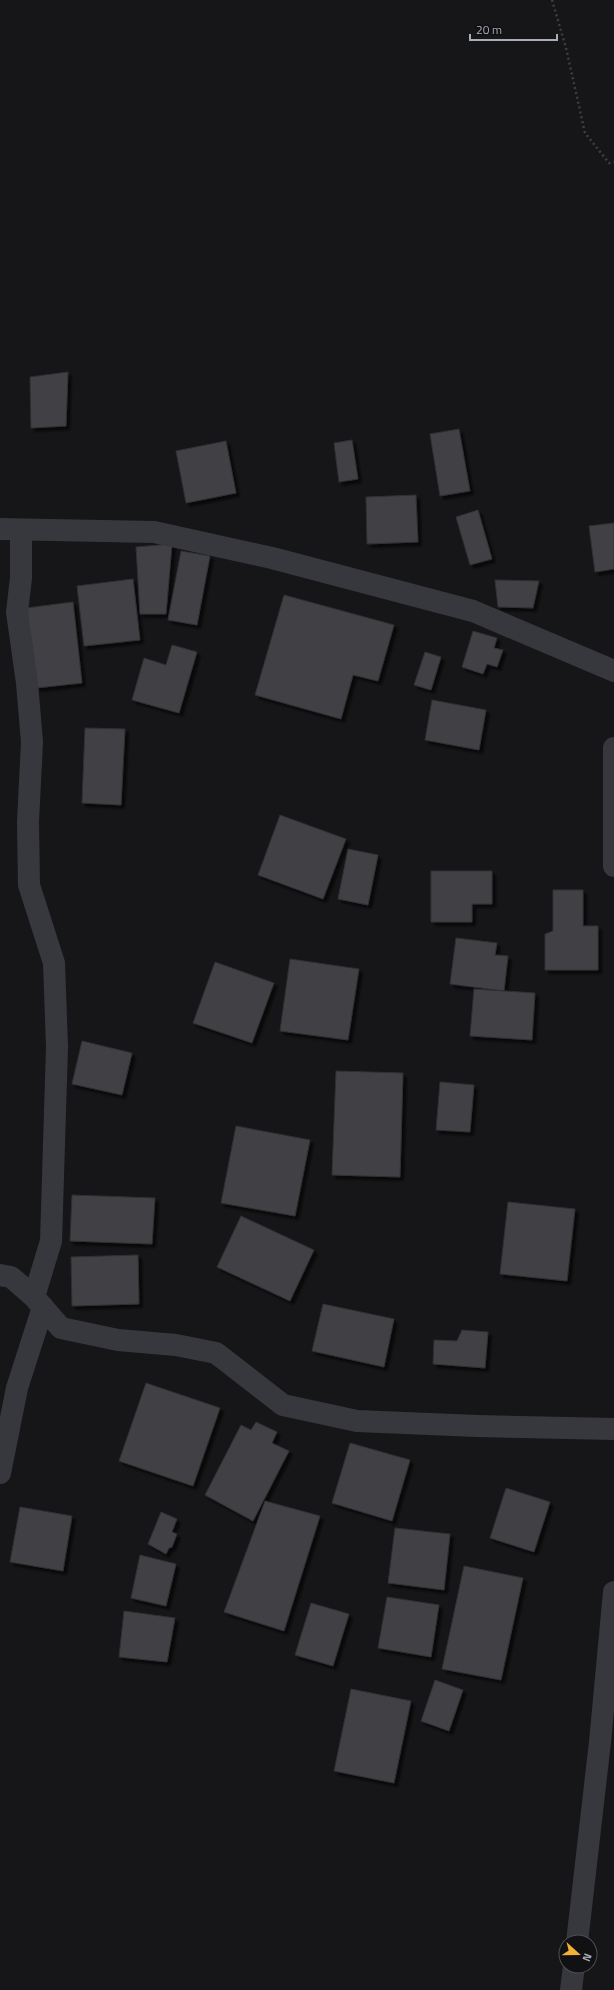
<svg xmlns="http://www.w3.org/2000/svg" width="614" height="1990" viewBox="0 0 614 1990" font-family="'Titillium Web',sans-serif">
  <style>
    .building { fill: #404145; stroke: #303034; filter: url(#shadow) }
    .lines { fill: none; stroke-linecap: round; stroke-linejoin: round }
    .path { stroke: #3d3f44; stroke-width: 2.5; stroke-dasharray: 2 3; stroke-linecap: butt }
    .minor { stroke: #37383d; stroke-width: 22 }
    .tertiary { stroke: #37383d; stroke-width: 22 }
  </style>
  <defs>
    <filter id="shadow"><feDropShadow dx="3.5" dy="3.5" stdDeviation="1" flood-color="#0009"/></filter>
  </defs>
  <rect width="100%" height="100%" fill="#161618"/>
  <path class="building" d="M68,372L66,426L31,428L30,377Z
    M459,429L470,491L440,496L430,434Z
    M352,440L358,479L339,482L334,443Z
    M226,441L236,493L186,503L176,451Z
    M416,495L418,542L367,544L366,497Z
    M478,510L492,559L470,565L456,517Z
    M614,523V569L595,572L589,526Z
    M172,544L166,614H140L136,547Z
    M181,551L210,556L197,625L168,620Z
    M133,579L140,640L84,646L77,586Z
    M495,580L539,581L533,608L498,607Z
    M284,595L394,625L378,681L353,675L341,719L255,695Z
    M73,602L82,683L36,688L27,608Z
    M473,631L497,638L494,648L503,650L497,667L487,664L483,674L462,667Z
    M172,645L197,652L179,713L132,700L144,658L166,665Z
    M425,652L441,657L431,690L414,685Z
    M432,700L486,710L479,750L425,740Z
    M85,728L125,729L121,805L82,803Z
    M280,815L346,839L323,899L258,875Z
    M348,849L378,855L368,905L338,899Z
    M431,871H492V904H472V922H431Z
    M553,890H583V926H598V970H545V934L553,931Z
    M456,938L497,943L495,955L508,956L504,991L450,984Z
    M290,959L359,969L348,1040L280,1031Z
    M215,962L274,983L252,1043L193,1023Z
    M474,989L535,993L532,1040L470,1036Z
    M82,1041L132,1053L122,1095L72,1084Z
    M336,1071L403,1073L400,1177L332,1175Z
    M440,1082L474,1085L470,1132L436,1130Z
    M236,1126L310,1140L295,1216L221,1203Z
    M72,1195L155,1198L152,1244L70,1241Z
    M508,1202L575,1209L567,1281L500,1274Z
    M241,1216L314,1250L290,1301L217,1267Z
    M138,1255L139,1304L72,1306L71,1257Z
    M323,1304L394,1319L384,1367L312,1351Z
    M462,1330L488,1332L485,1368L433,1364L434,1340L457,1341Z
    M146,1383L220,1408L193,1486L119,1461Z
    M256,1422L277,1432L272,1443L289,1451L253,1521L205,1495L241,1425L251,1430Z
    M350,1443L410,1460L392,1521L332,1503Z
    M506,1488L550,1502L534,1552L490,1538Z
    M265,1501L320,1516L284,1631L224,1612Z
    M20,1507L72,1516L63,1571L10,1562Z
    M161,1512L177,1519L172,1532L177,1534L172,1547L169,1548L166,1554L148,1544Z
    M395,1528L450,1534L444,1590L388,1583Z
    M140,1555L176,1564L166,1606L131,1598Z
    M464,1566L523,1578L501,1680L442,1669Z
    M387,1597L439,1605L431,1657L378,1648Z
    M311,1603L349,1614L333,1666L295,1655Z
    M124,1611L175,1618L167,1662L119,1657Z
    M435,1680L463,1690L449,1731L421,1721Z
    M351,1689L411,1701L394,1783L334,1771Z"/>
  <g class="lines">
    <path class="path" d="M552,0L566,48L585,133L609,163L614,162"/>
    <path class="minor" d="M0,529L154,532L272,558L473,611L614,671
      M21,531V578L17,612L27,683L32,742L28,822L29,885L54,963L57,1047L51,1241L34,1297
      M0,1275L11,1277L34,1297L61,1328L118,1340L176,1345L216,1353L283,1405L357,1421L477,1426L614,1429
      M0,1473L17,1388L43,1307"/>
    <path class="tertiary" d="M614,748V866
      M577,1942L600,1742L614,1592
      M571,1990L574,1966"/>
  </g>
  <g transform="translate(578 1954) rotate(111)"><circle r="19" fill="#111113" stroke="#4d4f55"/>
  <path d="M0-3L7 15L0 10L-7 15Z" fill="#f2b134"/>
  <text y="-6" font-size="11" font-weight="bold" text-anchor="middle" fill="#a8adb8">N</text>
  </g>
  <path d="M470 34v6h87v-6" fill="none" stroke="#a8adb8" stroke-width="2"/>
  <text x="476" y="34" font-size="12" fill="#a8adb8" stroke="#111113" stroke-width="3" paint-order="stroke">20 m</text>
</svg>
